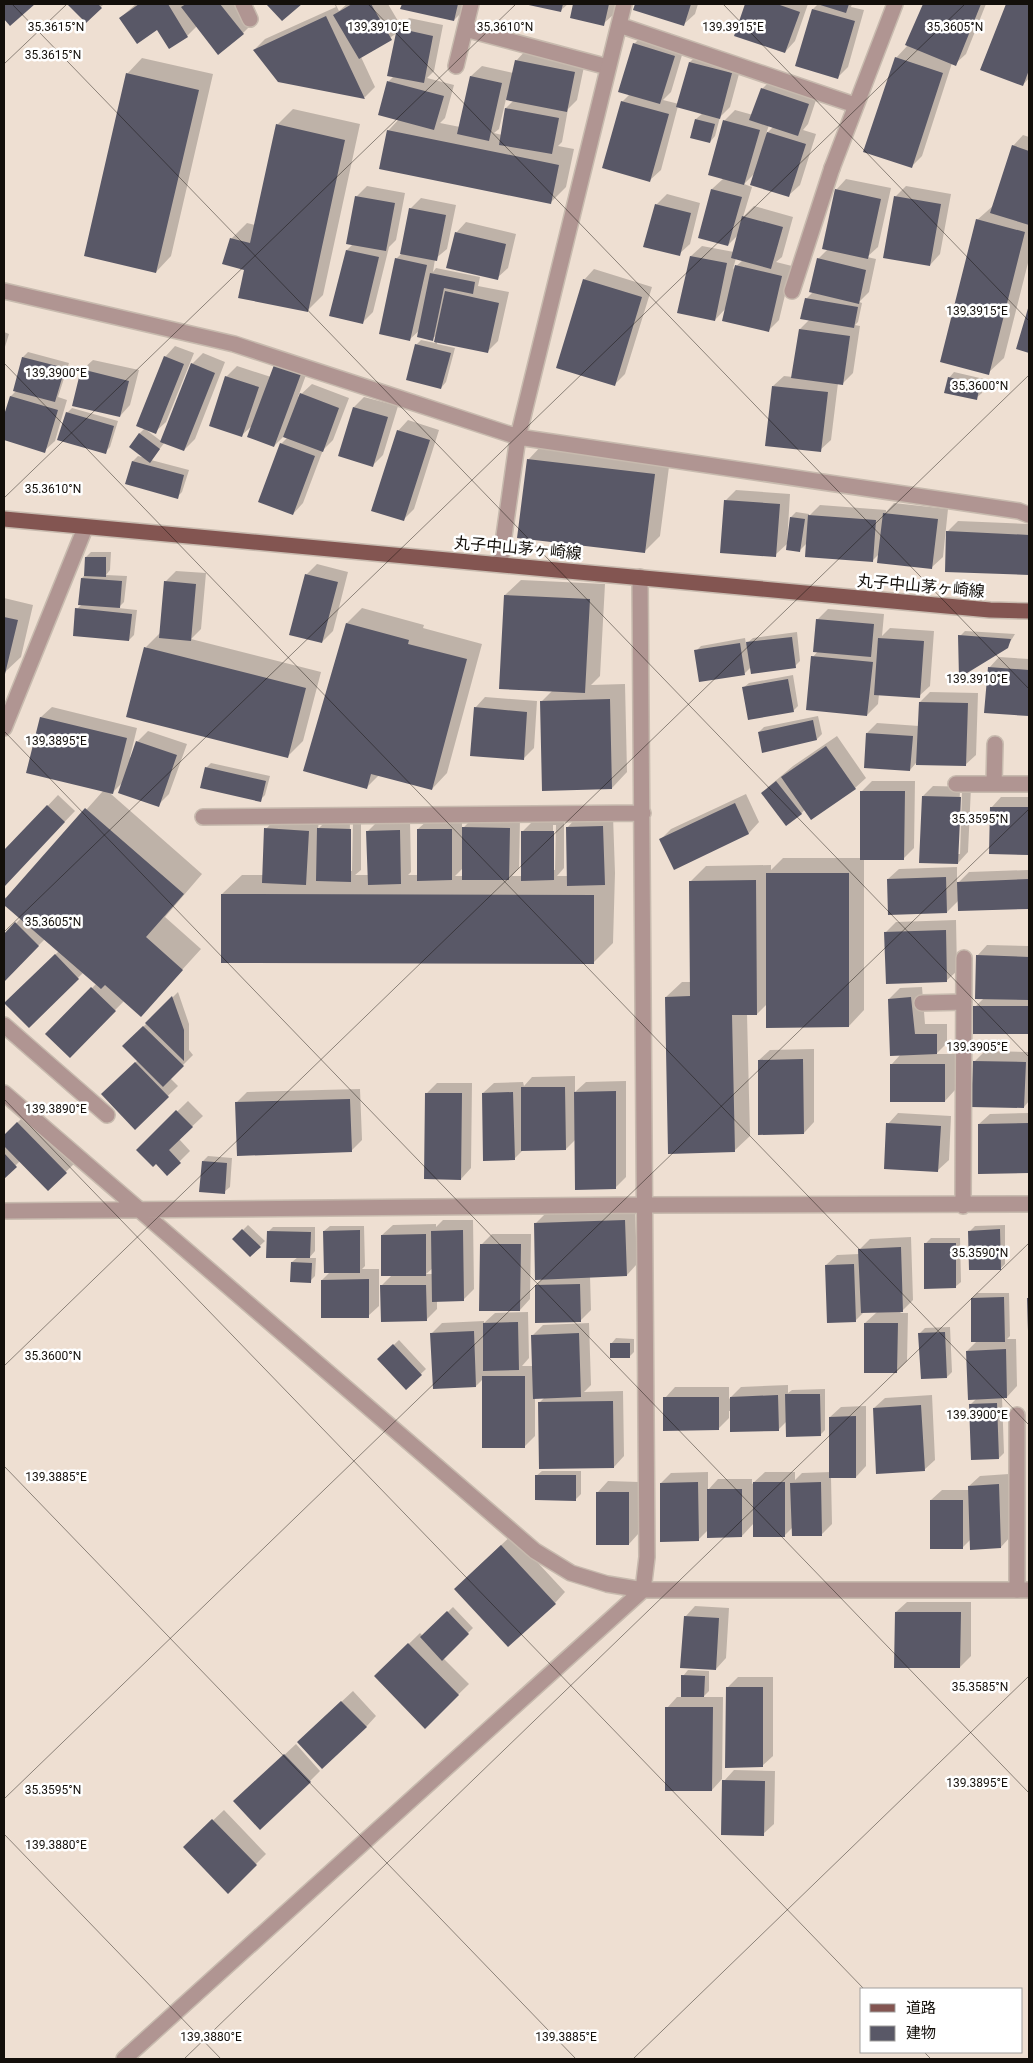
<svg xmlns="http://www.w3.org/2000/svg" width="1033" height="2063" viewBox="0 0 1033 2063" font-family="Roboto,'Noto Sans JP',sans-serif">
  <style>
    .shadow { fill: #0003; fill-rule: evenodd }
    .building { fill: #595867 }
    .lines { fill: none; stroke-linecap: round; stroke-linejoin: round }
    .lane-casing { stroke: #c7baae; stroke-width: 18 }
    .street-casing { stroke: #c7baae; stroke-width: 18 }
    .primary-casing { stroke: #c7baae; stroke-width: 18 }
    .lane { stroke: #b09592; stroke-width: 15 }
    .street { stroke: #b09592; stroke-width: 15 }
    .primary { stroke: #835551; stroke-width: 15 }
    .ticks { fill: none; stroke: #130f0a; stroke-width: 1; stroke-opacity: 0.45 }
    .labels { text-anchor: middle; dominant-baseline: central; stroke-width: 5; stroke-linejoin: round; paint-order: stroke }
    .street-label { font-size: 16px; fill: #130f0a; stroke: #fff }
    .ticks-label { font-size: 12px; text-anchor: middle; fill: #130f0a; stroke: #fff; stroke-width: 5; stroke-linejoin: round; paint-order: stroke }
  </style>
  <rect width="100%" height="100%" fill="#eedfd2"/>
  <path class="shadow" d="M69,4H104L86,21Z
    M136,4H239L253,23L243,33L197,26L187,36L120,18Z
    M334,4H339L336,5L339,11L347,4H388L401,26L409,18L443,25L434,71L427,78L454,85L445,118L440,123L460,127L471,76L482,66L513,73L516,61L526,50L585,62L577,100L568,109L562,142L558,146L574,149L566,187L551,202L388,131L399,119L389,81L394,76L397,33L361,57L375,87L365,97L278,81L254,50L265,39L336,7ZM506,99L514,100L506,108L502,135L494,133L499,129Z
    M403,4H466L465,9L454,20L402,8Z
    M528,4H568L560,11Z
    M574,4H616L614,14L603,24L571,17Z
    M636,4H698L695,14L684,24L635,9Z
    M746,4H808L795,41L785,52L736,35Z
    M818,4H852L851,7L864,10L848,67L838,77L813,9Z
    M924,4H986L966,54L955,64L952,63L922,156L912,166L896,58L908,45Z
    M1007,4H1029V78L1023,85L981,69Z
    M645,33L685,45L671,92L663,100L679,104L690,62L700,52L742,63L730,107L720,117L715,136L710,142L696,119L703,113L678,106L661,170L650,180L622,102L630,94L634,44Z
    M142,58L213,74L171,256L156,272L127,74Z
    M773,78L818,94L808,124L803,130L816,134L800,185L789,195L755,173L744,184L752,187L743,217L754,206L793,217L782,257L776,262L792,266L779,320L769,330L726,308L715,320L679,312L691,256L702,246L734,252L739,234L728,245L712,189L724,178L709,174L725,120L735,110L753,115L762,89ZM769,125L773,127L766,134ZM736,258L743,260L733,269Z
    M293,109L360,124L323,295L307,311L246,269L224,263L232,238L247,223L255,225L277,125Z
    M1023,135L1029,137V259L1004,358L988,373L977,220L994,205L1013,146Z
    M846,179L891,188L878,247L867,257L876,259L869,292L859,302L862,303L858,322L855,325L860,326L853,373L842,384L838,383L831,440L820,450L773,386L784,376L793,377L800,329L810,319L806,299L813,292L818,259L828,249L836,190Z
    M367,186L405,193L396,240L389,247L373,312L362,323L331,316L347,250L353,244L356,197Z
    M906,186L951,194L940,254L930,265L896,196Z
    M667,194L700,203L690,244L679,254L656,205Z
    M421,198L456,205L447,249L435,259L433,272L436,268L480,277L478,286L509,292L498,341L487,352L437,341V344L455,348L446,382L441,388L416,345L421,340L435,343L437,335L432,339L420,330L410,339L396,259L402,253L410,209Z
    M466,222L516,234L508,268L497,278L456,233Z
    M594,269L652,287L625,374L614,385L584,280Z
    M4,332L9,334L4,350Z
    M175,346L194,353L166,422L155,432L145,429L161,441L192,364L203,353L225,362L195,439L184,450L165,442L151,460L189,470L182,492L177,497L126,483L133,461L138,456L146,458L139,434L145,428L165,357Z
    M28,352L69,363L58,397L67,400L55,441L44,451L4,439V419L11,396L17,390H14L23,357Z
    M93,360L139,370L130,405L120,416L82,370Z
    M310,364L298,397L312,384L349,398L333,440L323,450L303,503L293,514L281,444L288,437L284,436L274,446L254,424L242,435L226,377L237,366L271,377L275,365Z
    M954,372L984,379L982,393L976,398L949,378Z
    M364,397L398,406L383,455L373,465L354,407Z
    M72,408L118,421L110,447L105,452L67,413Z
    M408,420L439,430L414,509L403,520L398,431Z
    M543,444L670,459L660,536L644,552L528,460Z
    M736,490L790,494L787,544L775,555L725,501Z
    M894,503L948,509L943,557L932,567L879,554L872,561L807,543L800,550L791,517L796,512L809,514V516L820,505L886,510V512Z
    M958,521L1029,524V573L946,570V533Z
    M91,552H111L110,570L106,575L127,576L124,602L118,608L137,610L134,635L129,640L77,609L82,604V578L86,574V557Z
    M317,564L348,572L333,631L322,642L306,575Z
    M176,571L206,573L201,629L191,639L321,672L303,741L287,757L146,647L161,632L165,582Z
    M521,580L605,584L600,676L591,685L625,684L627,772L612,788L541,702L553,690L505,595Z
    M4,598L33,605L21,657L5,672Z
    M362,608L424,625L423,628L482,644L447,773L432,789L379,775L366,788L305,770L347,623Z
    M828,609L884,614L882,636L890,628L934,631L930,686L919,696L879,694L878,704L867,715L813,657L818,651L817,620Z
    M965,631L1015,634L1007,647L960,636Z
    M797,632L800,661L795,666L751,667L745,673L700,680L696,651L701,646L745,638L746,644L753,638Z
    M999,657L1029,659V715L986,712L989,668Z
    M793,675L798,706L793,711L743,688L749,683Z
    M930,692L978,693L976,755L965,765L916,763L910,770L867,733L877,723L919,726L920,702Z
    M485,697L537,701L534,748L523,759L475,708Z
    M52,707L137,728L130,757L131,758L137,742L148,731L187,744L169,794L158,805L123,782L111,794L202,874L165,917L201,949L141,1015L124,1001L70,1056L47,1034L97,983L84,972L29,1026L6,1003L59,951L45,939L4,980V936L21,918L7,905L4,908V896L7,899L103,791L28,772L41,717Z
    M818,716L822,734L817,739L763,751L759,732L764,727Z
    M837,736L866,778L855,788L805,809L801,814L767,788L793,766Z
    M211,763L270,776L265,795L260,800L206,768Z
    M872,781H915L914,848L904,858H864V1010L849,1026L768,1003L757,1014H747L750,1136L734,1151L666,997L682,982H691V881L706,866L771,865V870L783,858H861V792Z
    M933,786L971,787L968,852L958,863L923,796ZM960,791H962L960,854H957Z
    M746,794L759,822L749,833L674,868L661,839L671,829Z
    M58,795L75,811L4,885V852Z
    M1001,797H1029V853H990L991,808Z
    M613,816L615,873L613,943L593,963L222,894L242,875H263L266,829L276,818L319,821L318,829L329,818L361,819V870L355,875H369L368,831L378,821L410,820L411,872L408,875H418V829L429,819L462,818V829L474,817L520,818L519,868L512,876H522V832L533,821H564V868L557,876H568L567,828L577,817ZM350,822H353L352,871H349ZM553,825H556L555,870H553ZM463,868V876H455Z
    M957,867V884L969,872L1029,870V907L959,910V900L947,912L888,879L899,869Z
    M956,920L957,971L946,981L886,932L896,922Z
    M987,945L1029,946V1033H974L975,1007L984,998L977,956Z
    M922,987L925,1024H947V1043L936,1054H955V1090L945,1101L891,1065L901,1054L889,999L900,988Z
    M178,992L189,1024V1050L193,1055L170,1078L178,1086L135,1128L113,1084L138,1060L124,1046Z
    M814,1049V1122L804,1133L759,1060L770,1050Z
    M985,1051L1029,1052V1101L1024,1107L974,1062Z
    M575,1076V1092L586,1082L626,1081V1177L615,1188L576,1139L566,1149L523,1150L514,1159L483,1093L494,1083L523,1082L524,1086L532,1077Z
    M437,1083H472L471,1168L461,1179L427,1093Z
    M360,1089L362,1140L351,1151L236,1103L247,1092Z
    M188,1101L203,1116L179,1139L190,1151L167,1174L156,1162L138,1150Z
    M28,1112L76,1162L48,1189L20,1161L4,1177V1136Z
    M898,1113L951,1116L949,1160L938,1170L888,1124Z
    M1029,1113V1172L980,1173L979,1124L990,1114Z
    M208,1156L232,1158L230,1187L224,1192L203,1161Z
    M635,1210L637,1264L627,1275L590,1276L591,1310L580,1321L536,1285L543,1278L535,1224L546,1213Z
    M443,1220H473L474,1289L463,1300L437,1301V1309L426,1320L382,1285L392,1275L382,1235L393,1225L436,1224V1227ZM433,1268V1274H426Z
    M248,1225L265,1241L250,1255L234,1239Z
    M1005,1225V1264L1000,1269L970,1231L975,1226Z
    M330,1226H364L365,1266L362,1269H379V1306L368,1316L322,1280L330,1272L324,1231Z
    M273,1227H315V1251L309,1258H316L315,1276L310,1281L292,1262L298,1257L268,1232Z
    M492,1234H531L530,1299L520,1310L481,1245Z
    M911,1237L913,1300L900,1313H908L907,1361L896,1372L865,1323L877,1312H864L855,1321L826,1265L837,1255L859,1254V1250L870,1239Z
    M931,1238H960L961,1282L955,1287L926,1243Z
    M977,1293H1009L1010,1336L1007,1339H1016L1017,1386L1007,1397H1002L1004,1453L999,1458L970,1405L977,1398L967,1351L977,1341L972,1298Z
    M528,1312L529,1358L522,1366H533L532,1336L543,1325L589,1323L591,1385L584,1392L623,1391L624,1456L614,1467L539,1403L545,1397L535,1398V1436L524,1447L483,1379L476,1386L432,1333L442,1323L484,1321V1323L495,1313Z
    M950,1327L952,1372L947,1377L920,1333L925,1328Z
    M616,1338L634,1339V1352L629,1357L611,1344Z
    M399,1340L426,1369L406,1388L379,1359Z
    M788,1385V1393L792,1390L825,1389V1430L820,1435L787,1421L778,1430L731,1411H729V1418L718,1429L665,1398L675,1387H729V1399L741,1387Z
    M932,1395L935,1460L924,1470L874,1408L885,1398Z
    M866,1406V1466L856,1477H831L832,1524L822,1534L793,1527L785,1535L754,1523L742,1536L708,1530L698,1540L661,1483L671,1473L708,1472V1490L718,1479H752V1484L765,1472H795V1480L802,1473L831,1472L830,1417L841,1407Z
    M542,1471H581V1494L576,1499L536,1476Z
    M1009,1474L1011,1536L1001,1547L971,1539L962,1548L931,1500L942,1490H970L969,1486L980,1476Z
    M608,1481L639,1482V1533L629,1544L598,1492Z
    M512,1535L565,1592L555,1603L466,1578Z
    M907,1602H971V1656L960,1667L896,1612Z
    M695,1606L729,1608L726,1658L716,1669L685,1617Z
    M453,1607L473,1628L443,1658L469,1684L425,1727L376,1676L420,1633L423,1636Z
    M688,1670L709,1671V1691L703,1697H723L722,1779L712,1790L667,1708L677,1697H682L683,1676Z
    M738,1677H773V1756L762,1766L727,1688Z
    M353,1691L376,1716L366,1727L309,1732Z
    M296,1744L320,1771L310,1781L246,1791Z
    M734,1770L775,1771L774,1824L763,1834L724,1781Z
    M224,1810L266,1854L228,1892L185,1847Z"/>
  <path class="building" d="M4,4H35L10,26L4,19Z
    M67,4H98L102,8L86,23Z
    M139,4H168L188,37L169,49L157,30L137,44L119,18Z
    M186,4H220L244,34L218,55L181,7Z
    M266,4H302L282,21Z
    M352,4H371L392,40L359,59L333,15Z
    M402,4H458L454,21L400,9Z
    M524,4H563L561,12Z
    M573,4H609L604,26L570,18Z
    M635,4H691L684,26L633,10Z
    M745,4H777L800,12L785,53L734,36Z
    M817,4H849L846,13Z
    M923,4H981L956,66L905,45Z
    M1006,4H1029V70L1023,86L980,70Z
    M812,9L855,21L838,79L795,66Z
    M326,16L365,99L278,82L253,50Z
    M397,28L433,36L424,83L387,76Z
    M633,43L675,56L660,104L618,92Z
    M895,57L943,73L912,168L863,152Z
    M515,60L575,72L567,112L506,100Z
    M689,62L732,73L720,119L676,107Z
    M126,73L199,90L156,273L84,256Z
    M470,76L502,83L489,141L457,134Z
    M387,81L444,96L434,130L378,115Z
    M761,88L809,104L798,136L749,120Z
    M621,101L669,114L650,182L602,168Z
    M505,108L559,118L552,154L499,145Z
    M695,119L715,124L710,143L690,138Z
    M723,120L760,130L744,185L708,175Z
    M276,124L345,140L308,312L238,298L244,270L222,264L230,238L250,243Z
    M387,130L559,165L551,204L379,169Z
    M767,132L806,144L789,197L750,185Z
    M1012,145L1029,151V225L990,213Z
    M711,189L742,197L728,246L698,238Z
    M835,189L881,199L868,259L822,249Z
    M355,196L395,203L386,251L346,244Z
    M894,196L941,204L930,266L883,258Z
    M655,204L691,213L680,256L643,247Z
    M409,208L446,215L437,261L400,254Z
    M742,216L783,227L771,269L731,258Z
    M976,219L1025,232L989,375L940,362Z
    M455,232L506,244L498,280L446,268Z
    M346,250L379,257L363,324L329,316Z
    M690,256L727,263L715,321L677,313Z
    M395,258L427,265L410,341L379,334Z
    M817,258L866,270L859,304L809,292Z
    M735,265L782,276L769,332L722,321Z
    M430,273L475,282L473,294L444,288L433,341L417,337Z
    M583,279L642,297L615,386L556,368Z
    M445,291L499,303L488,353L434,342Z
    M805,298L858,307L854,328L800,319Z
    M1029,305V353L1016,349Z
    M799,329L850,336L843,385L791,378Z
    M415,344L451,353L441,389L406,380Z
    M164,356L184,364L156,434L136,426Z
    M22,357L65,368L55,402L13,391Z
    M191,363L215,373L184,451L160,442Z
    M274,365L301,374L274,447L247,437Z
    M81,369L129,381L120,417L72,406Z
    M225,376L259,387L242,437L209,426Z
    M948,377L980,384L977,400L944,393Z
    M772,386L828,392L821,452L765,446Z
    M300,393L339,408L323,452L283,437Z
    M10,396L58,410L45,453L4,440V415Z
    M353,407L388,417L373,467L338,456Z
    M66,412L114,426L106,454L57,440Z
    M397,430L430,440L404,521L371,511Z
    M139,433L160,449L150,463L129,447Z
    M280,443L315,456L293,515L258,502Z
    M527,459L655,474L645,553L517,538Z
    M132,461L184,475L178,499L125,484Z
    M724,500L780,504L776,557L720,553Z
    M883,513L938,519L932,569L877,563Z
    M808,515L876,520L873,562L805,557Z
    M790,517L805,519L800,552L786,550Z
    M946,531L1029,535V575L945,572Z
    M85,557H106V577L84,576Z
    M305,574L338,582L322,643L289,635Z
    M81,578L122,581L120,608L78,605Z
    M164,581L196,584L191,641L159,638Z
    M504,595L590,599L585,693L499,689Z
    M75,608L132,614L129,641L73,636Z
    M4,617L18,620L5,674L4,673Z
    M816,619L874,624L871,657L813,652Z
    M346,623L409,640L408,644L467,659L432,790L371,774L367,789L303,771Z
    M958,635L1011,639L1008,648L959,678Z
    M792,637L796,668L751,674L746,642Z
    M878,638L924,641L920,698L874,695Z
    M740,643L745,675L699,682L694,650Z
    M144,647L306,688L288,758L126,717Z
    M811,656L873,662L867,716L806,710Z
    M988,667L1029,670V716L984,713Z
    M788,679L794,712L748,720L742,687Z
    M610,699L612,789L542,791L540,701Z
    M919,702L968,703L966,766L916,765Z
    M474,707L527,712L524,760L470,756Z
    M40,717L127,738L113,794L26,773Z
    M813,720L817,740L762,753L758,732Z
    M866,733L913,736L910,771L864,768Z
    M136,741L177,755L159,807L118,793Z
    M826,746L856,789L811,820L781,777Z
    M205,767L266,781L261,802L200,788Z
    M776,781L802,814L786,826L761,793Z
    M860,791H905L904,860H860Z
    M922,796L961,797L958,864L919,863Z
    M735,803L749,834L674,870L659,839Z
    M47,805L65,822L4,887V850Z
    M990,807H1029V855L989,854Z
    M85,808L184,894L146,937L183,970L141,1017L105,985L101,989L4,905V900Z
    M603,826L605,885L567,886L566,827Z
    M462,827L510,828L509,880H462Z
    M264,828L309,831L306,885L262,883Z
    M317,828L351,829V882L316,881Z
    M417,829H452V880L417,881Z
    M400,830L401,884L368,885L366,831Z
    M521,831H554V880L521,881Z
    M766,873H849V1027L766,1028Z
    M946,877L947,913L888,915L887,879Z
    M1029,879V909L958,911L957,882Z
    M756,880L757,1015H732L735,1152L668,1154L665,997L690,996L689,881Z
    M221,894L594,895V964L221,963Z
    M15,922L39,946L4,982V934Z
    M946,930L947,982L886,984L884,932Z
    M55,954L79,979L29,1028L4,1003Z
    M976,955L1029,957V1000L975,999Z
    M91,987L116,1011L70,1058L45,1034Z
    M172,996L184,1030V1061L145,1023Z
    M911,997L915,1034H937V1054L890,1056L888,999Z
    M973,1006H1029V1034H973Z
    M143,1026L184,1066L163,1087L122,1046Z
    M803,1059L804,1134L758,1135V1060Z
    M973,1061L1026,1062L1024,1108L971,1107Z
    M135,1062L169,1097L135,1130L101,1094Z
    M890,1064H945V1102H890Z
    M521,1087H565L566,1150L521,1151Z
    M616,1091V1189L575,1190L574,1092Z
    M513,1092L515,1160L483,1161L482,1093Z
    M425,1093H462L461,1180L424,1179Z
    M350,1099L352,1152L237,1156L235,1102Z
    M176,1110L193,1127L169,1150L181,1163L167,1176L156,1164L153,1167L136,1150Z
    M17,1122L67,1173L48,1191L4,1146V1135Z
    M886,1123L941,1126L938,1172L884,1169Z
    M1029,1123V1173L978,1174V1124Z
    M4,1153L17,1167L4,1179Z
    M202,1161L227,1163L225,1194L199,1192Z
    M625,1220L627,1276L535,1280L534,1223Z
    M242,1229L261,1247L250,1257L232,1239Z
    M1000,1229L1001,1270H969L968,1231Z
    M360,1230V1273H324L323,1231Z
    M463,1230L464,1301L432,1302L431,1231Z
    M267,1231L311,1232L310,1258H266Z
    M426,1234V1276H381V1235Z
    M924,1243H956V1288L924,1289Z
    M480,1244H521L520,1311H479Z
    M901,1247L903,1312L861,1313L858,1249Z
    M291,1262L312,1263L311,1283L290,1282Z
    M854,1264L856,1322L827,1323L825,1265Z
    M369,1279V1318H321V1280Z
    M580,1284L581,1322L535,1323V1285Z
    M380,1285H426L427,1321L381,1322Z
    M1004,1297L1005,1342H971V1298Z
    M1027,1298H1029V1331H1028Z
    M518,1322L519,1370L483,1371V1323Z
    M864,1323H898L897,1373H864Z
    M474,1331L476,1387L433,1389L430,1333Z
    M945,1332L947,1378L921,1379L918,1333Z
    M579,1333L581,1397L533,1399L531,1335Z
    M610,1343H630V1358H610Z
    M393,1344L422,1375L406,1390L377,1359Z
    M1006,1349L1007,1398L968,1400L966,1351Z
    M482,1376H525V1448H482Z
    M785,1394H820L821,1436L786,1437Z
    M778,1395L779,1431L730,1432V1397Z
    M663,1397H719V1430L663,1431Z
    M613,1401L614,1468L539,1469L538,1402Z
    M997,1403L999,1459L971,1460L969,1404Z
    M921,1405L925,1471L876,1474L873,1408Z
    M856,1416V1478H829V1417Z
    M535,1475H576V1501L535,1500Z
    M698,1482L699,1541L660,1542V1483Z
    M753,1482H785V1537H753Z
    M821,1482L822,1536H792L790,1483Z
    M999,1484L1001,1548L970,1550L968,1486Z
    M707,1489H742V1537L707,1538Z
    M596,1492H629V1545H596Z
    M930,1500H963V1549H930Z
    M501,1545L556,1604L508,1647L454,1589Z
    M447,1611L469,1634L442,1661L420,1637Z
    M895,1612H961L960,1668H894Z
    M684,1616L719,1618L716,1670L680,1668Z
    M408,1643L459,1695L425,1729L374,1676Z
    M681,1675L705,1676L704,1697H681Z
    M726,1687H763V1767L725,1768Z
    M341,1701L367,1727L322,1769L297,1742Z
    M665,1707H713L712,1791H665Z
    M284,1754L311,1782L260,1830L233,1801Z
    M722,1780L765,1781L764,1836L721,1835Z
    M212,1819L257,1865L228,1894L183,1847Z"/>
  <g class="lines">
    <defs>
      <path id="lane" d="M243,4L250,19
        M465,29L608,67
        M456,66L471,4
        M792,291L832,168
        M1017,1590V1415"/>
      <path id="street" d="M619,25L855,105
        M832,168L895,4
        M4,291L234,344L518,437L1019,511L1029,515
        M500,564L518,437L624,4
        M4,728L85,528
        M956,784H1029
        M994,784L995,744
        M203,817L643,813
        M922,1003L964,1002
        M4,1025L107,1115
        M4,1093L535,1551L571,1573L607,1584L643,1590H1029
        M963,1206L964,958
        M4,1211L645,1205L1029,1204
        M124,2059L643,1590L647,1557L640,577"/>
      <path id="primary" d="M4,519L990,610L1029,611"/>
    </defs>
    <use href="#lane" class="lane-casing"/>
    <use href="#street" class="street-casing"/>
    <use href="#primary" class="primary-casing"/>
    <use href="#lane" class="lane"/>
    <use href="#street" class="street"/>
    <use href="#primary" class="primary"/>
  </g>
  <path class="ticks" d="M12,4L1029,1057M368,4L1029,689M723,4L1029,321M4,64L67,4M4,363L1029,1425M4,498L516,4M4,731L1029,1793M4,932L965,4M4,1099L864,1989M4,1366L1029,375M4,1466L576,2059M4,1799L1029,809M4,1834L221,2059M924,2052L931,2059M184,2059L1029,1243M633,2059L1029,1676"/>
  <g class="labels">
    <g class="street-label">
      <text transform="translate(518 548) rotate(5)">丸子中山茅ヶ崎線</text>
      <text transform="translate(921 586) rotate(5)">丸子中山茅ヶ崎線</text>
    </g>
  </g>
  <g class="ticks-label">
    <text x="56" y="31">35.3615°N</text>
    <text x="505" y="31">35.3610°N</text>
    <text x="955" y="31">35.3605°N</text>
    <text x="378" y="31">139.3910°E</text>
    <text x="733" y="31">139.3915°E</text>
    <text x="53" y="59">35.3615°N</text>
    <text x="977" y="315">139.3915°E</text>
    <text x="56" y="377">139.3900°E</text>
    <text x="980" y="390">35.3600°N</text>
    <text x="53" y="493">35.3610°N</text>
    <text x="977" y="683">139.3910°E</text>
    <text x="56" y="745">139.3895°E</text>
    <text x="980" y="823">35.3595°N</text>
    <text x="53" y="926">35.3605°N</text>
    <text x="977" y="1051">139.3905°E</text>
    <text x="56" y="1113">139.3890°E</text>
    <text x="980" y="1257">35.3590°N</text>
    <text x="53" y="1360">35.3600°N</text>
    <text x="977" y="1419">139.3900°E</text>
    <text x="56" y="1481">139.3885°E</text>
    <text x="980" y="1691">35.3585°N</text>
    <text x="977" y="1787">139.3895°E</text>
    <text x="53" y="1794">35.3595°N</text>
    <text x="56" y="1849">139.3880°E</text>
    <text x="211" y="2041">139.3880°E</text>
    <text x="566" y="2041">139.3885°E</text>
  </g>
  <rect width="1033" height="2063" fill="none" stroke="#130f0a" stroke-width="10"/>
  <rect x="860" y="1988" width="162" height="65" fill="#ffffff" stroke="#a19f9d"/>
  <rect x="870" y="2004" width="25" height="8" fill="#835551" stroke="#a19f9d"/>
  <text x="906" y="2013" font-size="15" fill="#130f0a">道路</text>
  <rect x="870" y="2026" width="25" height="15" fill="#595867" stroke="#a19f9d"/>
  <text x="906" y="2038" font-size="15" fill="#130f0a">建物</text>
</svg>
